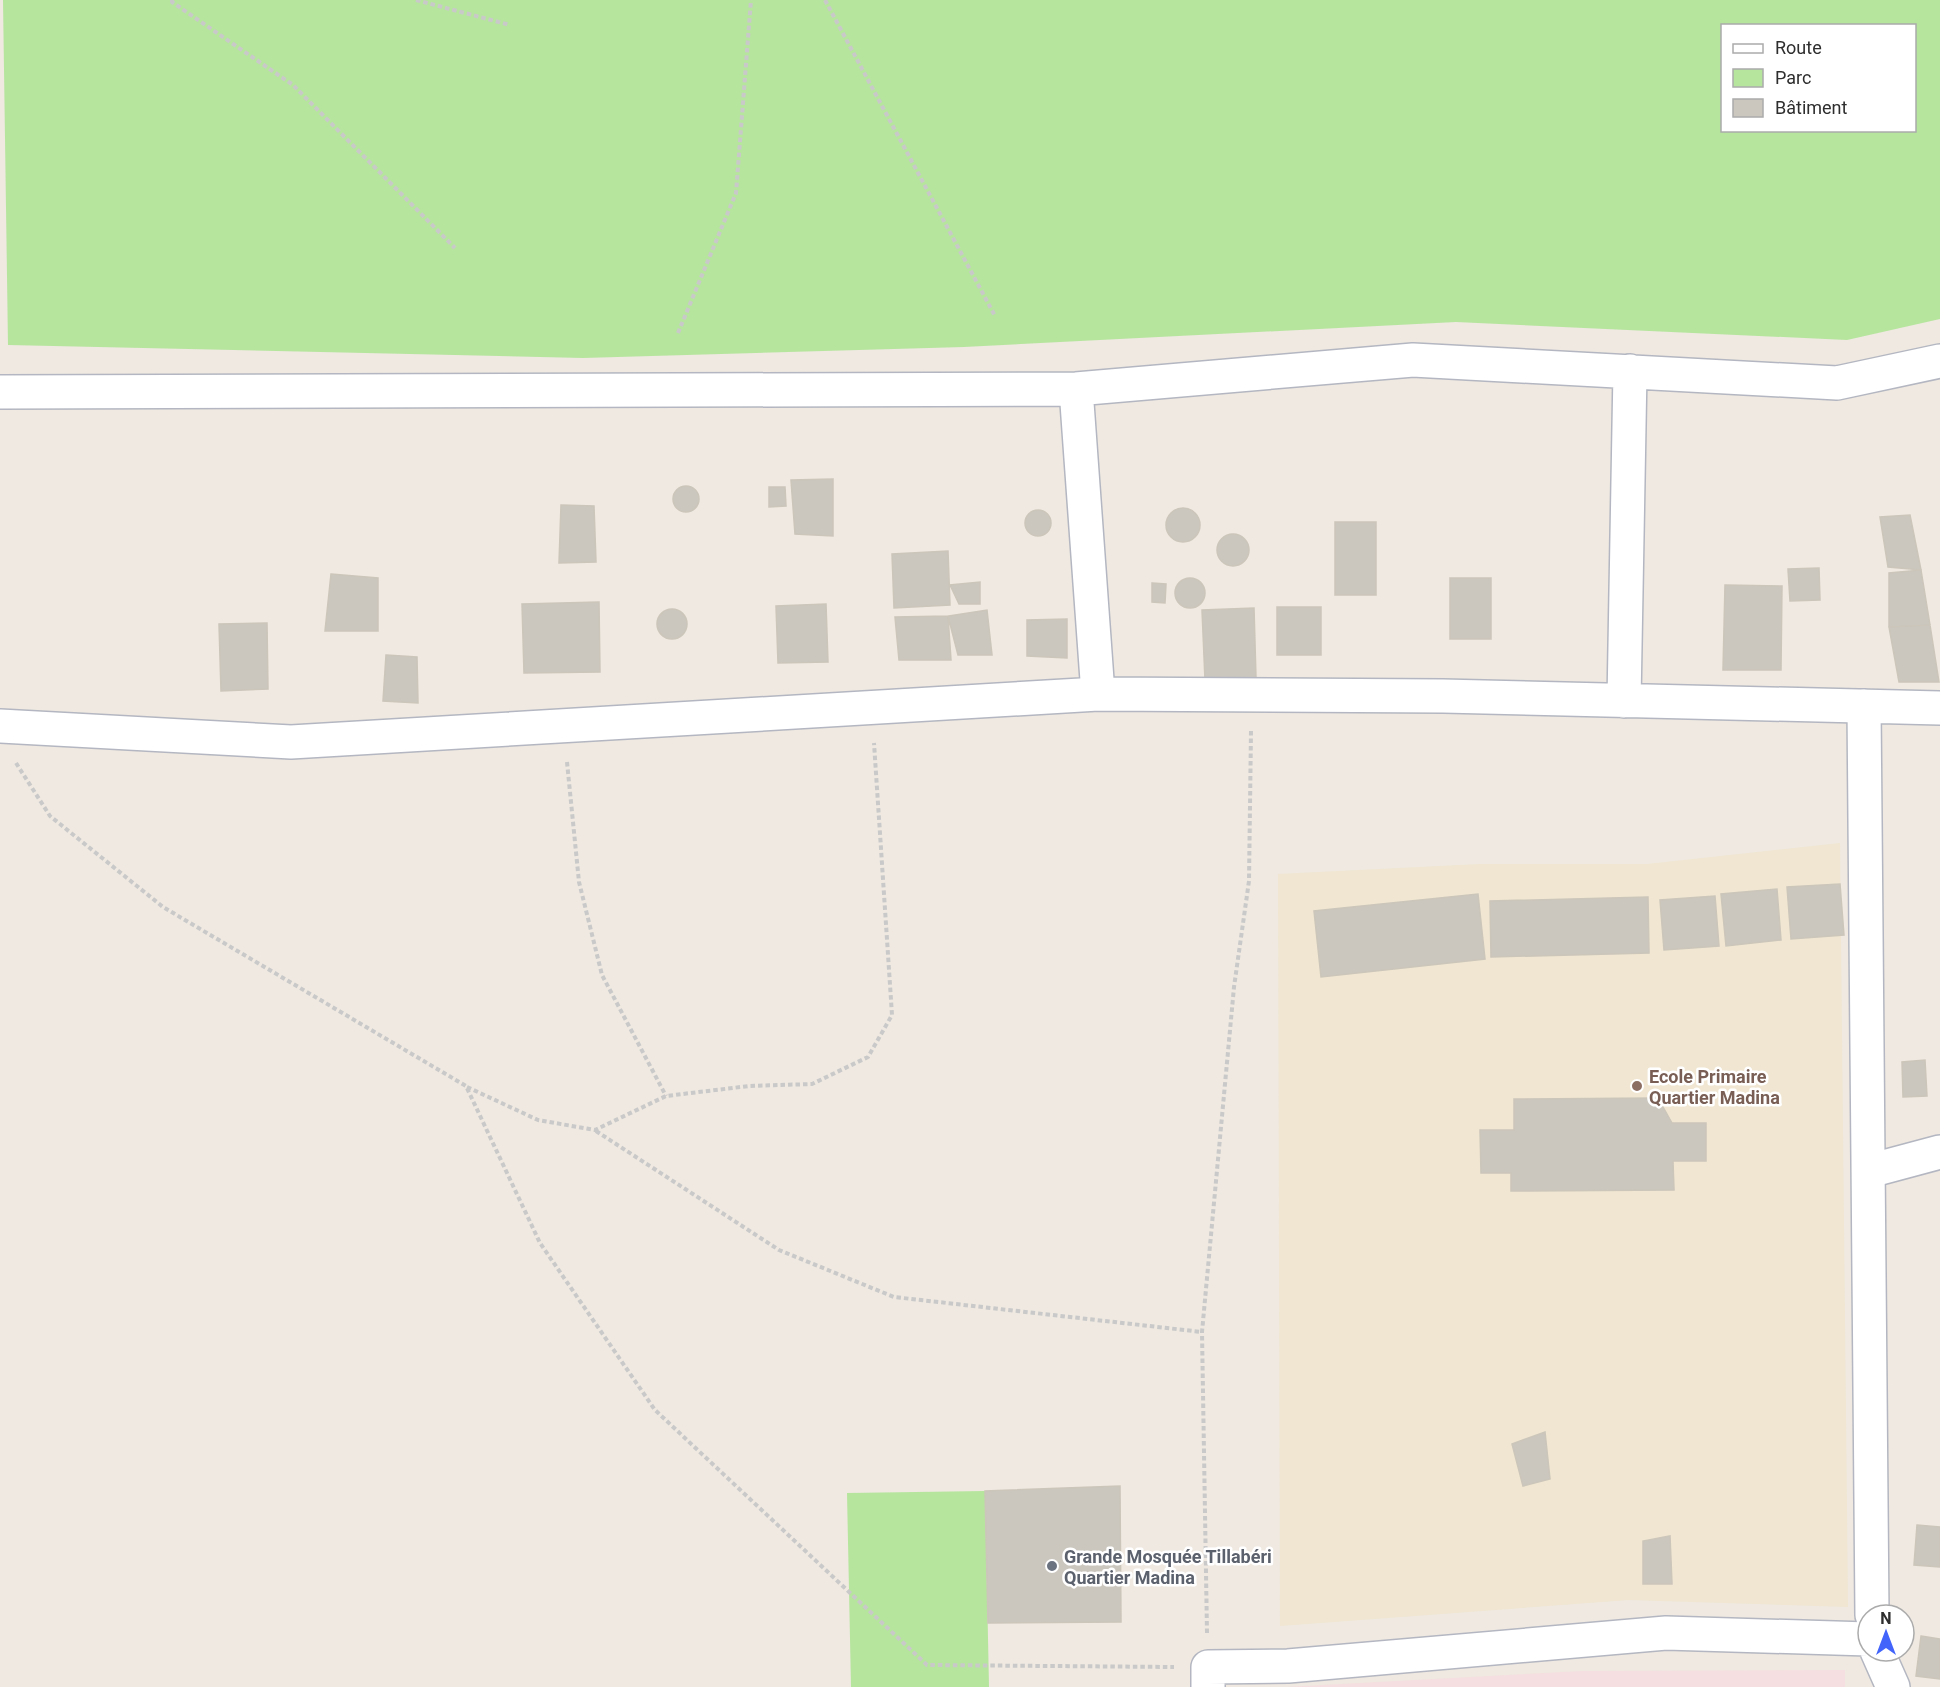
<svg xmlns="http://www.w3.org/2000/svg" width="1940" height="1687" viewBox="0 0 1940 1687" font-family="Roboto,sans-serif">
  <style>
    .education { fill: #f0e6d1 }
    .medical { fill: #f5dfe0 }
    .green { fill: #b6e59e; fill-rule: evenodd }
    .building { fill: #cbc7bf; stroke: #cbc5ba; stroke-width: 1.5 }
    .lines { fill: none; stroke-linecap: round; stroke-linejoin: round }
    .minor-casing { stroke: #b4b7c1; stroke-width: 36 }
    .path { stroke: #c9c9c9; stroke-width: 4; stroke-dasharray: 4.5 3; stroke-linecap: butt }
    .minor { stroke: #fff; stroke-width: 33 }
    .education-dot { fill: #8d6e63; stroke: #fff; stroke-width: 2 }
    .worship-dot { fill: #6b7280; stroke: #fff; stroke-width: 2 }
    .labels { text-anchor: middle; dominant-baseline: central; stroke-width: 5; stroke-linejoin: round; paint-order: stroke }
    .education-label { font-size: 18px; font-weight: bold; fill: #785e54; stroke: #fff; text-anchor: start }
    .worship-label { font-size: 18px; font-weight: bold; fill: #5b616d; stroke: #fff; text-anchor: start }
  </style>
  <rect width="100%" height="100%" fill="#efe9e1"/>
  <path class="education" d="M1840,843L1848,1607L1629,1600L1280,1626L1278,874L1480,864H1647Z"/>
  <path class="medical" d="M1845,1670V1687H1285L1582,1671Z"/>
  <path class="green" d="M3,0H1940V319L1847,340L1456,322L964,347L583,358L8,345ZM1722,26H1914V130H1722Z
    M985,1491L989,1687H851L847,1493Z"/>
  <path class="building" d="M833,479V536L795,534L791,480Z
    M673 499a13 13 0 1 1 26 0a13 13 0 1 1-26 0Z
    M769,487H785L786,506L769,507Z
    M561,505L594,506L596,562L559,563Z
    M1166 525a17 17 0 1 1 34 0a17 17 0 1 1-34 0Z
    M1025 523a13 13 0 1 1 26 0a13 13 0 1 1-26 0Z
    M1910,515L1921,570L1888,567L1880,517Z
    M1335,522H1376V595H1335Z
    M1217 550a16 16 0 1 1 32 0a16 16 0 1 1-32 0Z
    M948,551L950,605L894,608L892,554Z
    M1819,568L1820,600L1790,601L1788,569Z
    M1921,570L1930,625L1889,627V573Z
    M331,574L378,578V631H325Z
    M1175 593a15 15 0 1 1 30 0a15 15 0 1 1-30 0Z
    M1450,578H1491V639H1450Z
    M980,582V604H959L950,585Z
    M1152,583L1166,584L1165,603L1152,602Z
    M1725,585L1782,586L1781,670H1723Z
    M599,602L600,672L524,673L522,604Z
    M826,604L828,662L778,663L776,606Z
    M1277,607H1321V655H1277Z
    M1254,608L1256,678L1205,680L1202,610Z
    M657 624a15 15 0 1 1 30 0a15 15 0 1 1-30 0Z
    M987,610L992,655H958L948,616Z
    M948,616L951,660H899L895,617Z
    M1067,619V658L1027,656V620Z
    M267,623L268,689L221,691L219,624Z
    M1930,625L1939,682H1899L1889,627Z
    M386,655L417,657L418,703L383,701Z
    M1840,884L1844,935L1791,939L1787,887Z
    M1777,889L1781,940L1726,946L1721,894Z
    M1478,894L1485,959L1321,977L1314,911Z
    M1715,896L1719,946L1664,950L1660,900Z
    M1648,897L1649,953L1491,957L1490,901Z
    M1925,1060L1927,1096L1903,1097L1902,1062Z
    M1658,1098L1672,1123H1706V1161H1673L1674,1190L1511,1191V1173H1481L1480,1130H1514V1099Z
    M1545,1432L1550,1479L1523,1486L1512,1444Z
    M1120,1486L1121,1622L988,1623L985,1491Z
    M1917,1525L1940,1527V1567L1914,1565Z
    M1670,1536L1672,1584H1643V1541Z
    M1921,1636L1940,1639V1679L1916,1676Z"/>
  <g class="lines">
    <defs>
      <path id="minor" d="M1076,389L1098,694
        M0,392L1076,389L1413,360L1837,383L1940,361
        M1624,701L1630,371
        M1864,706L1872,1615
        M0,726L291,742L1098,694L1443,696L1940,708
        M1869,1171L1940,1152
        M1877,1651L1893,1687
        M1208,1687V1667L1288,1666L1666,1633L1868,1639"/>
    </defs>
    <use href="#minor" class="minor-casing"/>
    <path class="path" d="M172,0V2L293,85L455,248
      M416,0L510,25
      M825,0L995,316
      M678,333L736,193L751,0
      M567,762L579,882L602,975L666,1096
      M16,763L50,816L163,907L466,1086L540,1243L655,1410L927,1665L1174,1667
      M467,1087L538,1120L595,1130L666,1096L749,1086L812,1084L868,1057L892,1015L874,743
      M596,1131L779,1250L894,1297L1202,1332
      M1207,1633L1202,1332L1234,987L1249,881L1251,731"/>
    <use href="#minor" class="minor"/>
  </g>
  <circle class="education-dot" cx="1637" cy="1086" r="6"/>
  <circle class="worship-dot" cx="1052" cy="1566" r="6"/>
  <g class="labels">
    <g class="education-label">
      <text x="1649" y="1076">Ecole Primaire<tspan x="1649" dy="21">Quartier Madina</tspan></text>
    </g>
    <g class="worship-label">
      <text x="1064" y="1556">Grande Mosquée Tillabéri<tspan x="1064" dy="21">Quartier Madina</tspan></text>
    </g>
  </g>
  <rect x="1721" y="24" width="195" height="108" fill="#ffffff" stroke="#ababab" stroke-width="1.5"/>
  <rect x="1733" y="44" width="30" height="9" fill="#ffffff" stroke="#ababab" stroke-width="1.5"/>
  <text x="1775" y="54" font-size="18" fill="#2e2e2e">Route</text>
  <rect x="1733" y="69" width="30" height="18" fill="#b6e59e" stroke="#ababab" stroke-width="1.5"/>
  <text x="1775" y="84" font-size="18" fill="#2e2e2e">Parc</text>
  <rect x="1733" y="99" width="30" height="18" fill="#cbc7bf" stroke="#ababab" stroke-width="1.5"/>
  <text x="1775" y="114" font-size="18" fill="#2e2e2e">Bâtiment</text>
  <g transform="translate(1886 1633)"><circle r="28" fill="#ffffff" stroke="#ababab" stroke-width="1.5"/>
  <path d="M0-4.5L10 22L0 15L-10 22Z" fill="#4264fb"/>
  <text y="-9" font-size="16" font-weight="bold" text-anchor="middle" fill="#2e2e2e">N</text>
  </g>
</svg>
